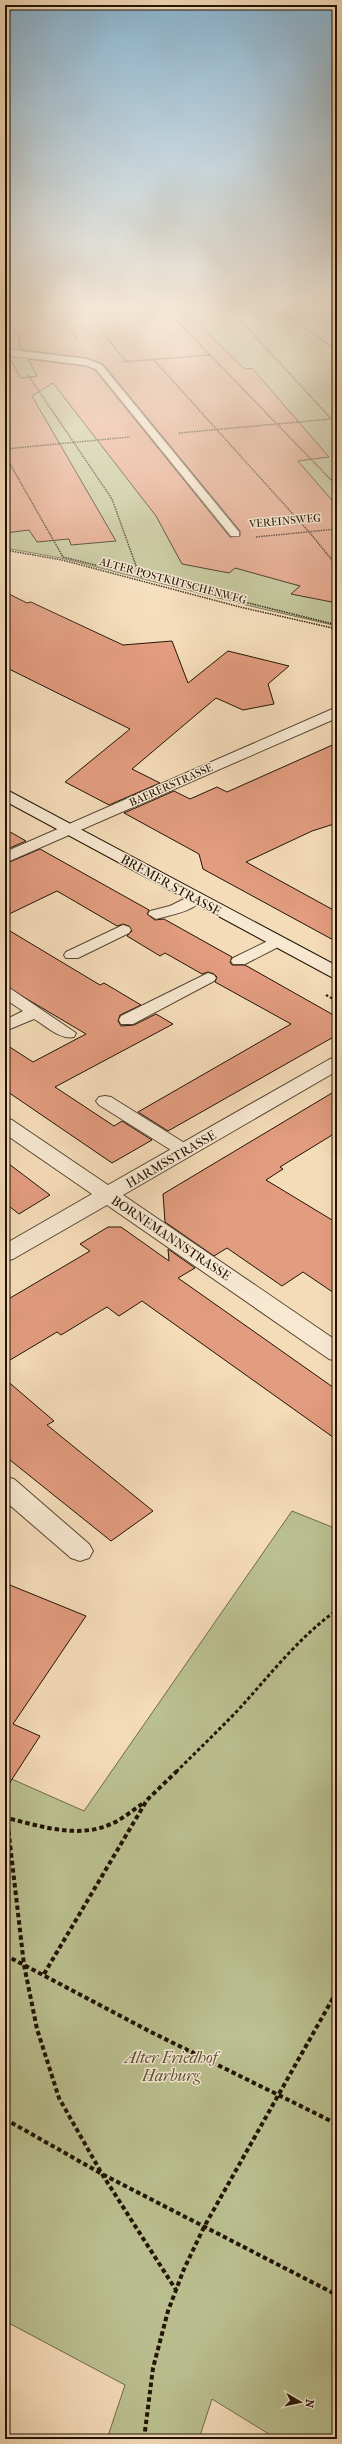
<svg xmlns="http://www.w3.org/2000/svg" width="342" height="2444" viewBox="0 0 342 2444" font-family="'IM FELL French Canon',serif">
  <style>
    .green { fill: #bbc090; stroke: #6e6a4a }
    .water { fill: #9dbab6; stroke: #6b776f }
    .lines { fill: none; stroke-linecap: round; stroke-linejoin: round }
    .shore { stroke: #5f665e; stroke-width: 1 }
    .building { fill: #e29c7f; stroke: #211305 }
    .service-casing { stroke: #564532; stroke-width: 2 }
    .minor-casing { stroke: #564532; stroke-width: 2 }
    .secondary-casing { stroke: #211305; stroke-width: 2 }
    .path-far3 { stroke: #211305; stroke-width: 1.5; stroke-dasharray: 1.5 1; stroke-linecap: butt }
    .path-far2 { stroke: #211305; stroke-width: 2; stroke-dasharray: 2.5 2; stroke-linecap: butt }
    .path-far1 { stroke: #211305; stroke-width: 3; stroke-dasharray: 3.5 2.5; stroke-linecap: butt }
    .path { stroke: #211305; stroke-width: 4; stroke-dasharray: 4.5 3; stroke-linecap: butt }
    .service { fill: #f8e8d2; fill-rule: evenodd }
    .minor { fill: #f8e8d2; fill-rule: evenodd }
    .secondary { fill: #f8e8d2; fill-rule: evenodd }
    .labels { text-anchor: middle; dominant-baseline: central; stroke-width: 3; stroke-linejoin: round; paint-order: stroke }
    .far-street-label { font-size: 11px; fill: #211305; stroke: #f8e8d2 }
    .street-label { font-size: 13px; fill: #211305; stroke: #f8e8d2 }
    .near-park-label { font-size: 16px; font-style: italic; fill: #575036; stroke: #f8e8d2 }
  </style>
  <rect width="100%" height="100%" fill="#f5dcb9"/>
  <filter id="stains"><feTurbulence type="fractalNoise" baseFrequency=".005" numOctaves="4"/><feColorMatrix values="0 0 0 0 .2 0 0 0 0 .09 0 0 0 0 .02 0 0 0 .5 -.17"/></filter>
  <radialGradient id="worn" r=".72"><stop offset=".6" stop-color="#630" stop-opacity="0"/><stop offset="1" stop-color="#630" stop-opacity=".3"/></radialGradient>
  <path class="green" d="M5,308H298L337,336V626L250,606L61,558L5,548Z
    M292,1511L337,1529V2439H277L212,2399L199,2439H107L125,2385L5,2321V1776L84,1811Z"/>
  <path class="water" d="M298,308L337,309V336Z"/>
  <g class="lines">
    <path class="shore" d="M305,308L337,331"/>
  </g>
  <path class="building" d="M19,311L189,316L245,369L252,368L329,457L298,461L337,506V603L291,594L300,586L235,568L229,573L182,564L156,516L53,383L32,396L116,541L71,545L69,539L37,542L29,530L5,533V357H9L21,378L37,376L28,359L85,366L95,370L230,537L240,536V531L103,364L87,358L22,350L18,342H21L12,326Z
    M5,592L27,603L31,602L123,645L172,641L188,683L228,651L289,666L268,684L274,704L243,710L216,698L132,769L160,783L109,805L65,782L130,729L5,667Z
    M337,743V823L312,831L246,862L337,912V942L203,869L199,854L124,813L174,791L190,799L217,787L227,792Z
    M5,829L26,841L5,850Z
    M40,849L149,910L147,914L155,920L164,919L232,957L230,962L232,965H245L337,1017V1035L168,1131L138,1112L291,1024L215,982L217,977L214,974L208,972L202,974L165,953L160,956L127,936L132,931L129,926L123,924L117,926L57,891L5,916V864Z
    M5,928L100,985L104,983L141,1005L120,1015L118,1021L121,1026L134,1025L156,1014L173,1024L55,1087L114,1126L122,1121L152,1140L112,1163L5,1090V1044L33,1062L86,1034L5,986Z
    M337,1090V1132L280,1167L283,1169L266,1180L337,1223V1295L303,1272L282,1286L227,1248L214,1256L165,1222L163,1194Z
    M5,1161L50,1195L19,1214L5,1203Z
    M108,1227H121L169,1261L168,1249L195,1268L178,1278L337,1390V1440L142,1301L119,1316L107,1307L61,1335L57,1332L5,1363V1301L90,1251L80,1244Z
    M5,1379L54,1421L47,1425L153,1511L111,1541L5,1456Z
    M5,1583L86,1616L13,1724L40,1736L5,1790Z"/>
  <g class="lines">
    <defs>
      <path id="service" d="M5,349L87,359L102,365L239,532V536H231L96,369L85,365L5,355Z
        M196,893L201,895L204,898C195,911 171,915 156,919L148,914L150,911L170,906Z
        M123,925L129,927L131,930L129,933L78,958H66L64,955L66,952Z
        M276,937L282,939L284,942L282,945L245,964H233L231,961L233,958Z
        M208,973L214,975L216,978L214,981L133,1024H121L119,1020L121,1016Z
        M5,987L11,989L76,1033L74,1037C60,1040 46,1026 34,1019L5,1031V1020L23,1011L5,999Z
        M105,1096L111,1097L191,1147L194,1151L191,1155H179L99,1105L96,1101L99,1097Z"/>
      <path id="minor" d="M337,707V718L5,863V852Z
        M337,1057V1071L123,1195L337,1341V1361L329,1359L107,1205L13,1259L5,1261V1244L92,1194L5,1134V1118L12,1120L108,1185L330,1059Z
        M5,1477L14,1479L89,1544L93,1551L89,1558L80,1561L71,1558L5,1501Z"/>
      <path id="secondary" d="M5,789L337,966V980L5,801Z"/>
    </defs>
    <use href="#service" class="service-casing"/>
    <use href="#minor" class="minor-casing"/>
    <use href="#secondary" class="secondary-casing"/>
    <path class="path-far3" d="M229,308L337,425
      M275,308L337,350
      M177,321L337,486
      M103,333L126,361
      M73,334L78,340
      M154,360L310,533L337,566
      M121,362L210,355
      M28,375L112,499L139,574L137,577
      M179,433L331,419
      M5,449L130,437
      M5,455L63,557
      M256,537L337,529
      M5,550L62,560L240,607L337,629
      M63,557L337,625"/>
    <path class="path-far2" d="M326,995L337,1001"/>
    <path class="path-far1" d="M176,1772C197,1751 218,1731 239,1709C270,1675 299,1637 337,1610"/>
    <path class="path" d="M5,1818H7L24,1965L37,2029L59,2098L102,2174L176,2290
      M5,1821L7,1818C40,1826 78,1839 111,1824C123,1819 134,1809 145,1802
      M5,1955L149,2031L337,2124
      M44,1974L147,1800L177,1771
      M5,2119L102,2174L337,2295
      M144,2439L153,2368L168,2311L184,2269L204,2227L337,1991"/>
    <use href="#service" class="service"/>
    <use href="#minor" class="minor"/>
    <use href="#secondary" class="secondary"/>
  </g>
  <linearGradient id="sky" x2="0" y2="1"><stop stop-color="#8ab6d4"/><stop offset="0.47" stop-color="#faefe0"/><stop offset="1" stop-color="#faefe0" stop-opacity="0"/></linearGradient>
  <rect width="342" height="650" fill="url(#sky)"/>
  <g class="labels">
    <g class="far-street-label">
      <text transform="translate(285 521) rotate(-5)">VEREINSWEG</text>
      <text transform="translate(173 581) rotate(15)">ALTER POSTKUTSCHENWEG</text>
      <text transform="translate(171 785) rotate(-24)">BAERERSTRASSE</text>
    </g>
    <g class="street-label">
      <text transform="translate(171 885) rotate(29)">BREMER STRASSE</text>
      <text transform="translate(171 1159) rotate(-30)">HARMSSTRASSE</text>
      <text transform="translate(171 1238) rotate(34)">BORNEMANNSTRASSE</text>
    </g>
    <g class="near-park-label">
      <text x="171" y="2057">Alter Friedhof<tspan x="171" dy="18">Harburg</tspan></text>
    </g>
  </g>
  <rect width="342" height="2444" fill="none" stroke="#f5dcb9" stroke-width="20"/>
  <rect x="6" y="6" width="330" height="2432" fill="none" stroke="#211305" stroke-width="2"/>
  <rect x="10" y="10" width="322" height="2424" fill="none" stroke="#211305"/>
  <g transform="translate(300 2402) rotate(99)" stroke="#f8e8d2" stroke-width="3" paint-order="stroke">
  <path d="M0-3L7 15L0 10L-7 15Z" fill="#211305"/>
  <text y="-6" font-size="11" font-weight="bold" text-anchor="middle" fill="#211305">N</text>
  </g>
  <rect width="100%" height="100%" filter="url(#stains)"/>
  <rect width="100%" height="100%" fill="url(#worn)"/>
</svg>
